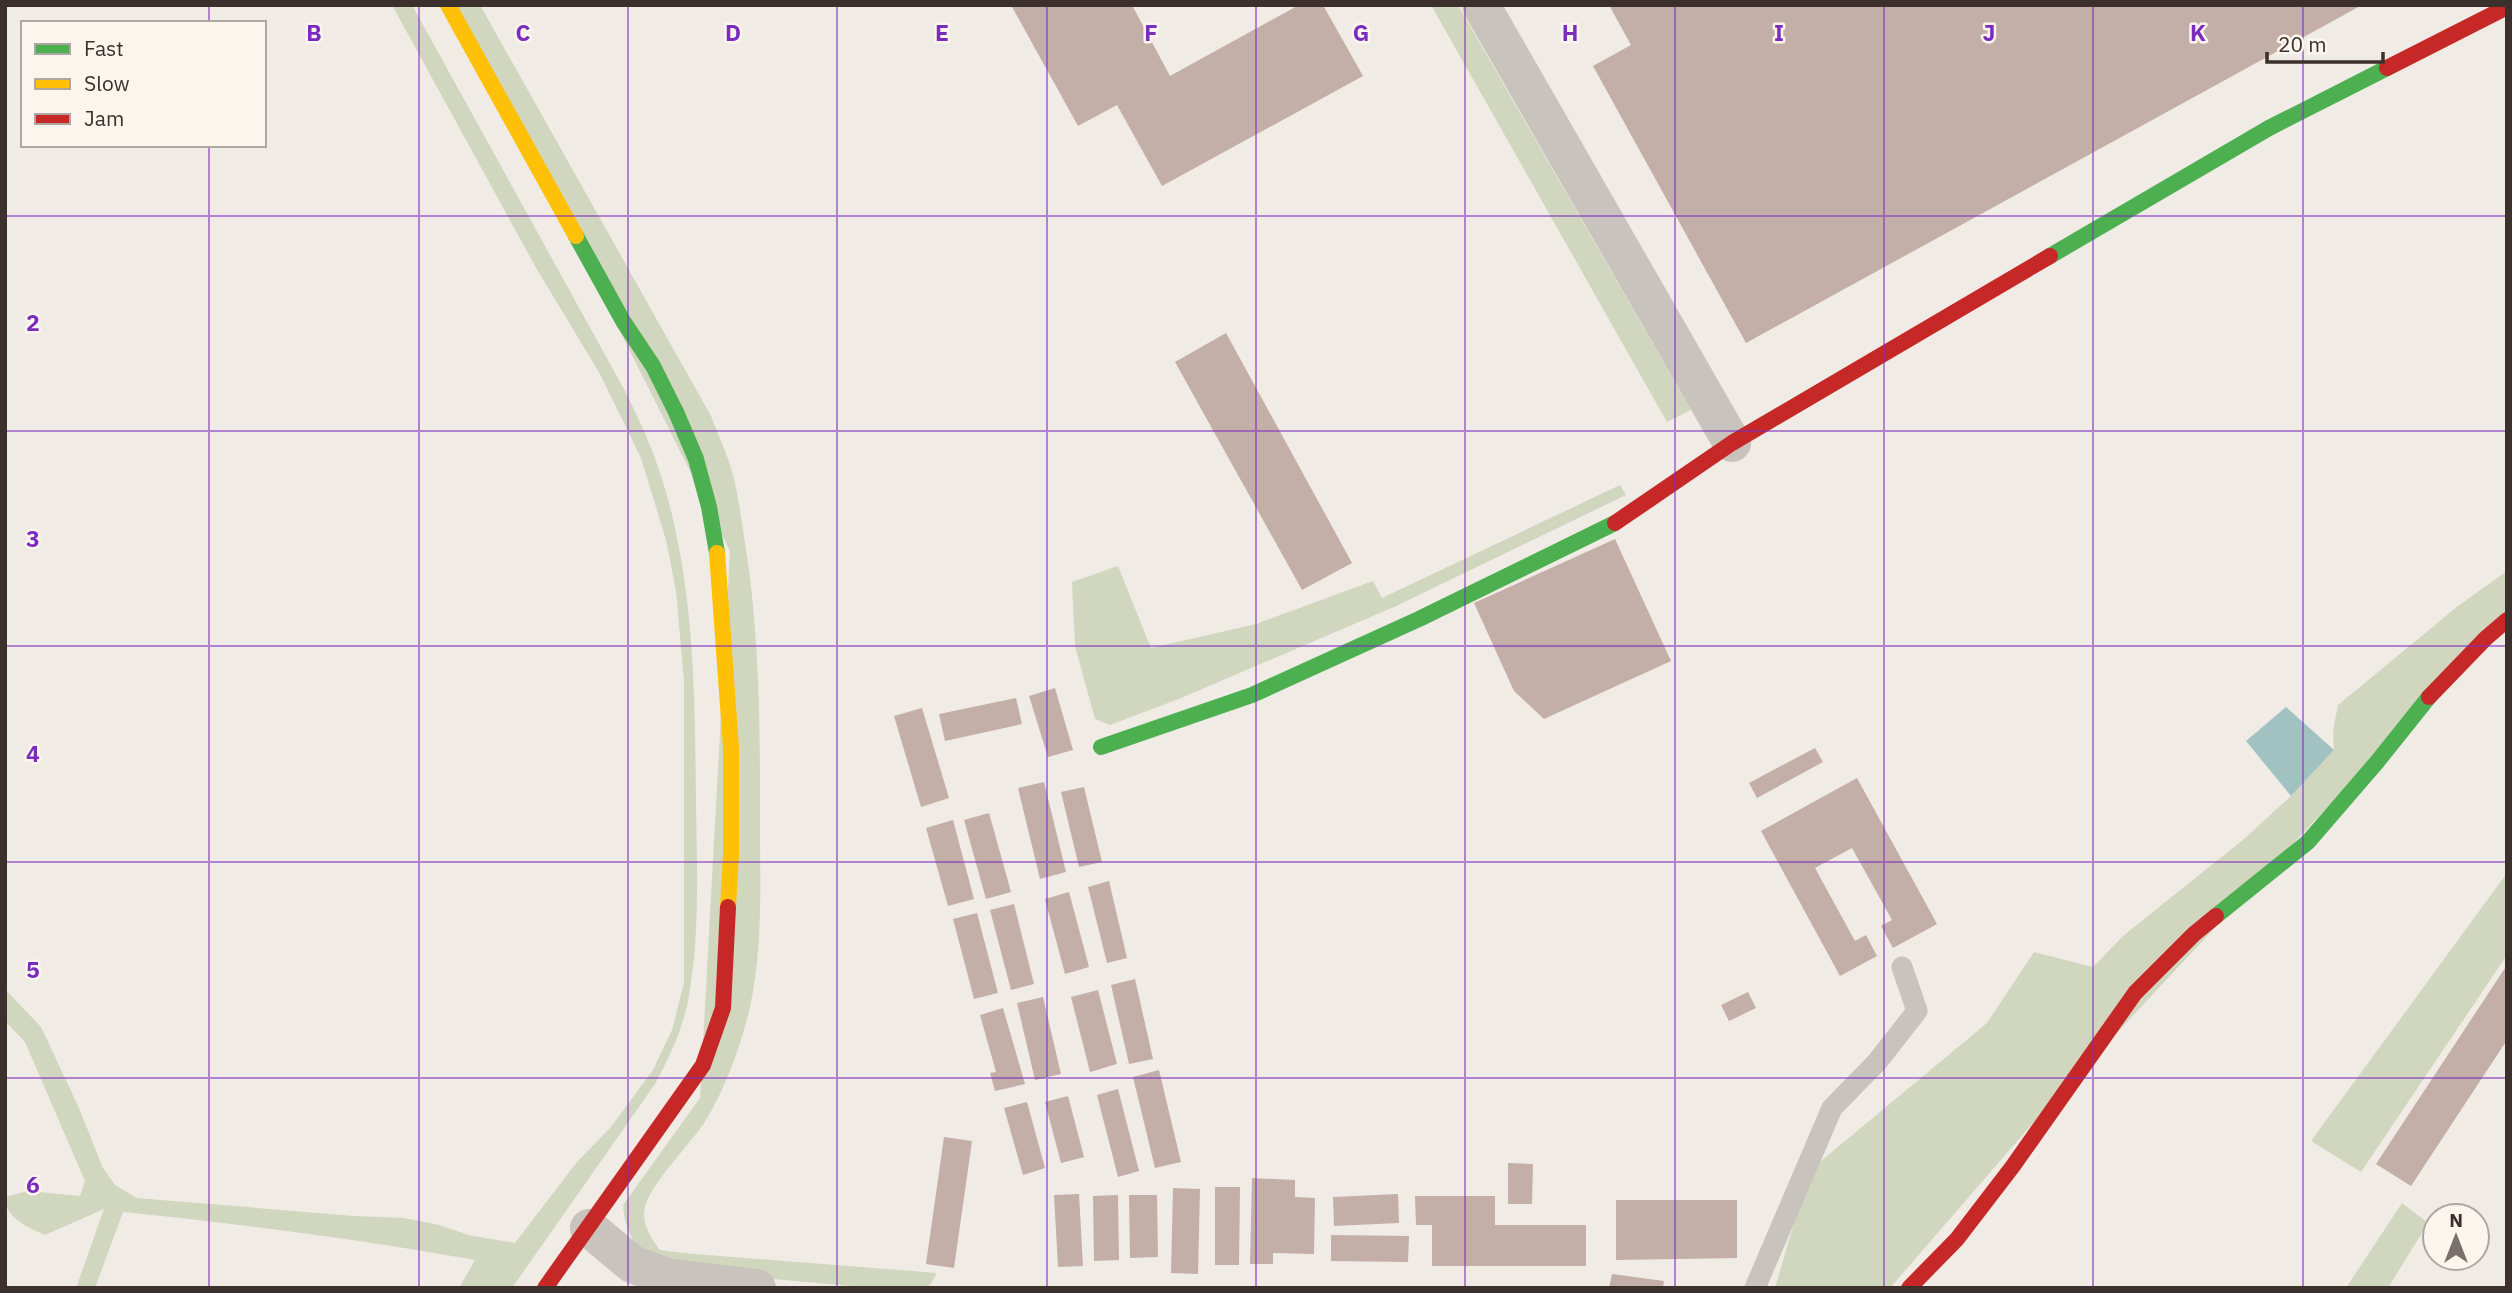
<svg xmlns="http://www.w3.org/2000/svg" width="2512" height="1293" viewBox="0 0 2512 1293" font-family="'IBM Plex Sans',sans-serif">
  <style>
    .green { fill: #d1d6bf }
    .water { fill: #a1c2c1 }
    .building { fill: #c3afa7 }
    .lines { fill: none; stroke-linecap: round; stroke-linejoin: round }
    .lane { stroke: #c9c3be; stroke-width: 21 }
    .street { stroke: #c9c3be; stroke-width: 38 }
    .fast { stroke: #4caf50; stroke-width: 16 }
    .slow { stroke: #ffc107; stroke-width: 16 }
    .jam { stroke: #c62828; stroke-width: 16 }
    .grid { fill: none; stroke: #7b2cbf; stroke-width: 2; stroke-opacity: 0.55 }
    .grid-label { font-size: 23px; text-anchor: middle; font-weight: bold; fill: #7b2cbf; stroke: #fbf5ee; stroke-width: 5; stroke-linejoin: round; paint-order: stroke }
  </style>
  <rect width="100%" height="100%" fill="#f0ebe5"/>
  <path class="green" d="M392,5H412L625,391C645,430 662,471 672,515C695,610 695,708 696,805C697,869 700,937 688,1001C682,1031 669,1058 655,1084L512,1288H459L475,1260C358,1239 241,1224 123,1212L95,1288H76L104,1209L45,1235C29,1228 5,1218 5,1197L28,1191L80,1196L85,1181L25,1042L5,1021V989L41,1027L79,1108L103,1168L115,1185L137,1198L354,1216L404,1218L439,1225L468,1235L515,1243L577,1162L611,1127L653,1070L672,1030L684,983V681L676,591L666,540L641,458L600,374L535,266Z
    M457,5H480L711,416C717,432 725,449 730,465C738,490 741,518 745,543C760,636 760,729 760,823C760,883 763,948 750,1007C741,1045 726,1087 706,1120C692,1143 646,1187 644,1212C643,1226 652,1239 660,1250L683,1253L937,1273L930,1285L922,1288H873L662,1269C638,1250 626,1238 623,1205L700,1098L730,551Z
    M1431,5H1458L1691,410L1667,422Z
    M1620,485L1626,495L1394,607L1181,698L1110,725L1095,719L1075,646L1072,582L1118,566L1151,648L1256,624L1373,581L1382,598Z
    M2507,571V614L2032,1124L1890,1288H1775L1809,1171L1987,1023L2034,952L2093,967L2123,936L2244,839L2291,796L2334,750L2333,731L2338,705L2458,606Z
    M2507,873V955L2361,1172L2311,1141Z
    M2402,1203L2428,1223L2388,1288H2346Z"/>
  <path class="water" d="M2286,707L2334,750L2291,796L2246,741Z"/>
  <path class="building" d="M1011,5H1132L1170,76L1299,5H1323L1363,76L1162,186L1117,105L1078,126Z
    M1609,5H2362L1746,343L1593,66L1631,45Z
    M1226,333L1352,563L1302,590L1175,362Z
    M1615,539L1671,661L1544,719L1514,691L1474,603Z
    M1055,688L1073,750L1048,757L1029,696Z
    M1016,698L1022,724L945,741L939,714Z
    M922,708L949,798L921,807L894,716Z
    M1815,748L1823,762L1757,798L1749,783Z
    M1857,778L1937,924L1893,948L1881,926L1892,920L1852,848L1815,868L1855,941L1866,935L1877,956L1840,976L1761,831Z
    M1044,782L1066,872L1040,879L1018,788Z
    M1084,787L1102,862L1079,867L1061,792Z
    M989,813L1011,892L986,899L964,820Z
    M953,820L974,899L948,906L926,828Z
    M1109,881L1127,958L1107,963L1088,887Z
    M1069,892L1089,967L1065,974L1045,899Z
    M1014,904L1034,984L1011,990L990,910Z
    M977,913L998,993L974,999L953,919Z
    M2507,965V1040L2411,1186L2376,1164Z
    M1135,979L1153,1059L1129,1064L1111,985Z
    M1098,990L1117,1064L1090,1072L1071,997Z
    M1748,992L1756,1008L1729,1021L1721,1005Z
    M1043,997L1061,1074L1035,1080L1017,1003Z
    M1003,1008L1025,1084L995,1091L990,1073L996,1072L980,1015Z
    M1159,1070L1181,1162L1155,1168L1133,1077Z
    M1118,1089L1139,1171L1118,1177L1097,1095Z
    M1068,1096L1084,1157L1061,1163L1045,1102Z
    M1027,1102L1045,1168L1023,1175L1004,1108Z
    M944,1137L972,1141L954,1268L926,1264Z
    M1508,1163L1533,1164L1532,1204H1508Z
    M1252,1178L1295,1180V1197L1315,1198L1314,1254L1273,1253V1264H1250Z
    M1215,1187H1240L1239,1265H1215Z
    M1173,1188L1200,1189L1198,1274L1171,1273Z
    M1079,1194L1083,1266L1058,1267L1054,1195Z
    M1398,1194L1399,1223L1334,1226L1333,1197Z
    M1118,1195L1119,1260L1094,1261L1093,1196Z
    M1129,1195H1157L1158,1257L1130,1258Z
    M1415,1196H1495V1225H1586V1266H1432V1225H1416Z
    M1616,1200H1737V1258L1616,1260Z
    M1331,1235L1409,1236L1408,1262L1331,1261Z
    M1612,1274L1664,1281L1663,1288H1609Z"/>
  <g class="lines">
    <path class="lane" d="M1755,1288L1832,1108L1877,1062L1917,1011L1902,967"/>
    <path class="street" d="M1481,5L1732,443
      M589,1228L632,1264L666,1277L757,1288"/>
    <path class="fast" d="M576,236L623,321L653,366L676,412L696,459L709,507L717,553
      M2050,256L2269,128L2387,68
      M1101,747L1252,695L1419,619L1615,523
      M2216,916L2308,842L2377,762L2429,697"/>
    <path class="slow" d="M448,5L576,236
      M717,553L731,748V855L728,907"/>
    <path class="jam" d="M2387,68L2507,7
      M1615,523L1732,443L2050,256
      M2429,697L2486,638L2507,620
      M545,1288L703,1065L723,1008L728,907
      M1909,1288L1957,1239L2013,1166L2135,993L2194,934L2216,916"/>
  </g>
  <path class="grid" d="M209,5V23M419,5V1288M628,5V1288M837,5V1288M1047,5V1288M1256,5V1288M1465,5V1288M1675,5V1288M1884,5V1288M2093,5V1288M2303,5V1288M209,145V1288M5,216H2507M5,431H2507M5,646H2507M5,862H2507M5,1078H2507"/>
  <g class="grid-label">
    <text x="314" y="41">B</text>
    <text x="523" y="41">C</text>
    <text x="733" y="41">D</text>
    <text x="942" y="41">E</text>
    <text x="1151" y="41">F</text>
    <text x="1361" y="41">G</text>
    <text x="1570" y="41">H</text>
    <text x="1779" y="41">I</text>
    <text x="1989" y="41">J</text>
    <text x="2198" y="41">K</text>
    <text x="33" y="331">2</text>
    <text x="33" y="547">3</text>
    <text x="33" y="762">4</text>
    <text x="33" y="978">5</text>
    <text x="33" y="1193">6</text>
  </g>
  <rect width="2512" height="1293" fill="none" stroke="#3b302b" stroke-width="14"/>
  <rect x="21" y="21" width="245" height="126" fill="#fbf5ee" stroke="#aea6a0" stroke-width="2"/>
  <rect x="35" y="44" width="35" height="10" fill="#4caf50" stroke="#aea6a0" stroke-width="2"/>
  <text x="84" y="56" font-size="21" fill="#3b302b">Fast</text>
  <rect x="35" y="79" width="35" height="10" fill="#ffc107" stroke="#aea6a0" stroke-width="2"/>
  <text x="84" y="91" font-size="21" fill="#3b302b">Slow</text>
  <rect x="35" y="114" width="35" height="10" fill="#c62828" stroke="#aea6a0" stroke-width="2"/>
  <text x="84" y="126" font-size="21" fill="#3b302b">Jam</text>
  <g transform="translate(2456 1237)"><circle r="33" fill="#fbf5ee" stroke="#aea6a0" stroke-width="2"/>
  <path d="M0-5L12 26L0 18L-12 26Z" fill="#7a716c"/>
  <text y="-10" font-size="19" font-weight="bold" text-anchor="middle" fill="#3b302b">N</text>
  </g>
  <path d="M2267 52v10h116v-10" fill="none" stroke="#3b302b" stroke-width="3.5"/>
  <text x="2278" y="52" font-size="21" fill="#3b302b" stroke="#fbf5ee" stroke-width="5" paint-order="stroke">20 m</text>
</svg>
